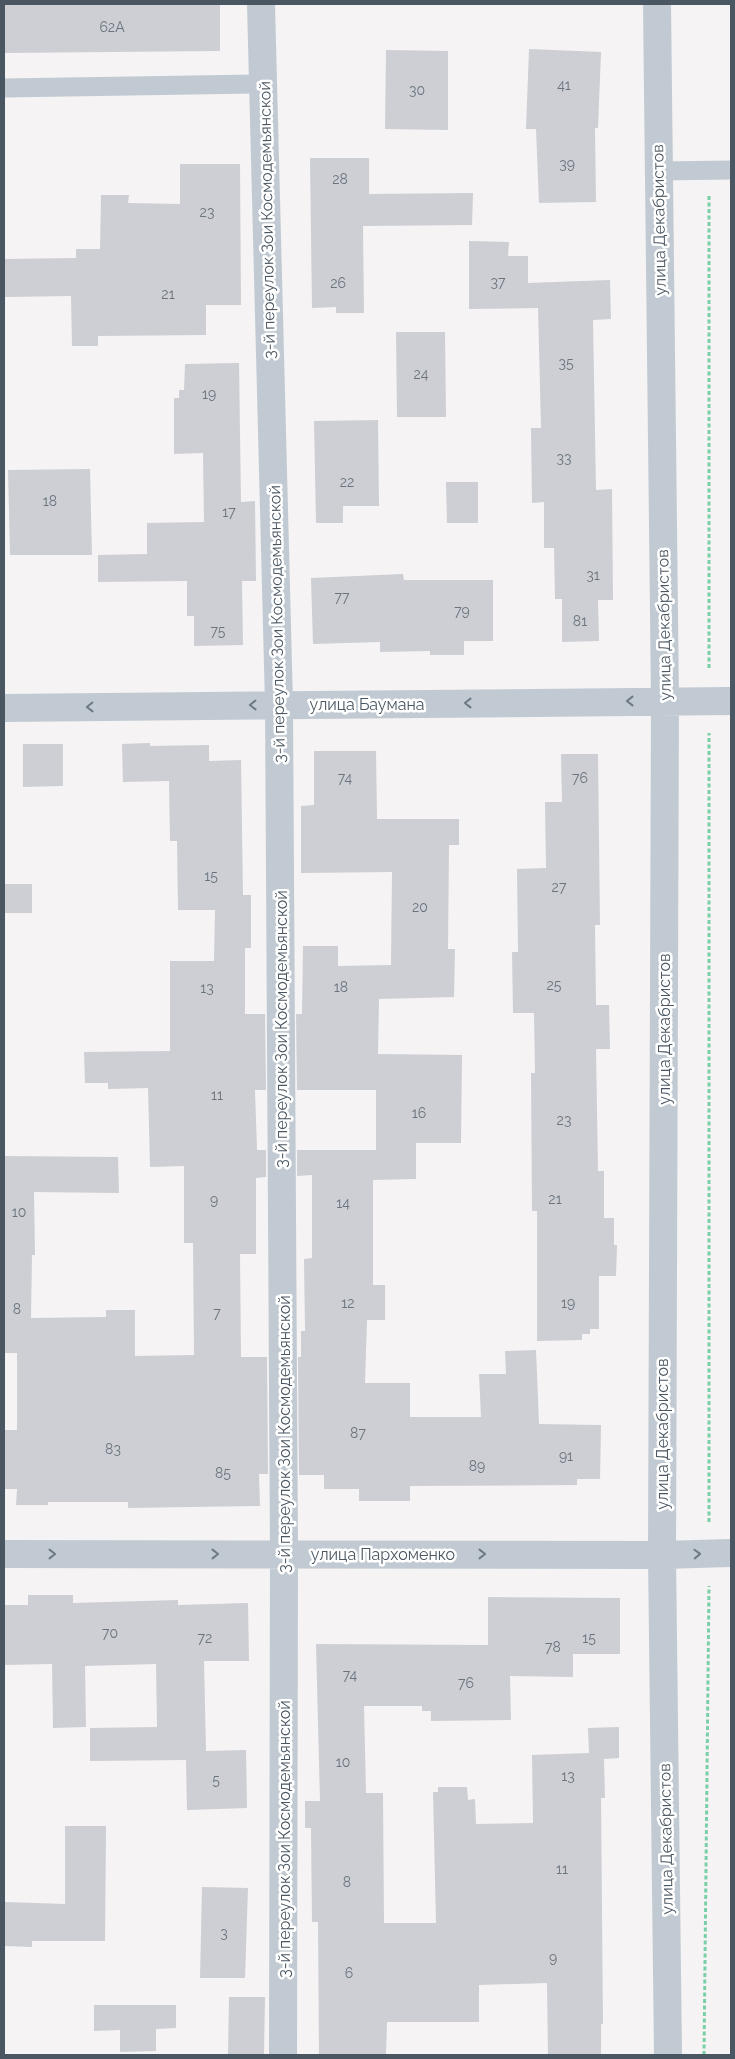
<svg xmlns="http://www.w3.org/2000/svg" width="735" height="2059" viewBox="0 0 735 2059" font-family="Raleway,sans-serif">
  <style>
    .building { fill: #cdcfd5 }
    .lines { fill: none; stroke-linecap: round; stroke-linejoin: round }
    .path { stroke: #7ad0a6; stroke-width: 3; stroke-dasharray: 4 2.5; stroke-linecap: butt }
    .service { stroke: #c1cad2; stroke-width: 19 }
    .minor { stroke: #c1cad2; stroke-width: 28 }
    .oneway { stroke: #6e7983 }
    .labels { text-anchor: middle; dominant-baseline: central; stroke-width: 5; stroke-linejoin: round; paint-order: stroke }
    .number-label { font-size: 14px; fill: #6b747e }
    .street-label { font-size: 16px; fill: #4a5661; stroke: #fff }
  </style>
  <rect width="100%" height="100%" fill="#f5f3f3"/>
  <path class="building" d="M4,4H220V51L4,53Z
    M529,49L601,52L598,128H595L596,202L539,203L536,129H526Z
    M386,50L448,51V130L385,129Z
    M310,158H369V194L473,193L472,225L363,226L364,313H336V307L312,308Z
    M180,164H240L241,305H206V335L98,336V346H72L71,296L4,297V259L76,258V249H100L101,195H129L128,203L180,204Z
    M469,241L509,242L508,256H528V283L610,280L611,319L593,320L596,490L612,489L613,600H598L599,641L562,642V599H555L554,548H544V502L532,503L531,428H541L538,308L469,309Z
    M396,332H445L446,417H397Z
    M239,363L241,502L255,501L256,581H242L243,645L194,646V616H187V581L98,582V555L147,554V523L204,522L203,453L174,454V398H179V390H184L185,364Z
    M378,420L379,506H343V523H316L314,421Z
    M90,469L92,555H10L8,470Z
    M446,482H478V523H447Z
    M403,574L404,580H493V641H464V655H430V651L380,652V642L313,644L311,578Z
    M150,743V746L209,745V761L241,760L243,895H251V948H245V1014H265L266,1090H255L257,1150H266V1177L256,1178V1254H240L241,1357H267L268,1474H259L260,1506L128,1508V1502H48V1505H16L17,1489H4V1430H17V1353H4V1156L118,1157L119,1193L34,1192L35,1255H32L31,1318L106,1317V1310H135V1356L194,1355L193,1243H184V1166L150,1167L148,1088L108,1089V1083H85L84,1052L170,1051V961H214L215,910H178L177,841H170L169,781L123,782L122,744Z
    M23,744H63V786L23,787Z
    M314,751H376L377,819H459V845H449L448,949H455L454,997L379,999L378,1054L462,1055L461,1143H416V1179L373,1180V1285H385V1320H367L365,1383H410V1417H481L479,1374H506L505,1351L536,1350L539,1424L601,1425L600,1479H577V1485L410,1486V1501H359V1489H324V1475H299L298,1357H301V1331H305L304,1259L312,1258V1175L297,1176V1150H376V1090H297L296,1014H302L303,946H338V966L391,965L392,872L301,873V806L314,805Z
    M561,754H598L600,925H595L596,1005H609L610,1049H596L598,1171H604V1218H614V1245H617L616,1276H599V1329H590V1334H582V1340L537,1341V1211H532L531,1073H535L534,1013H513L512,952H518L517,869L546,868L545,802H562Z
    M4,884H32V913H4Z
    M28,1595H73V1603L178,1600V1605L248,1603L249,1661H204L206,1751L246,1750L247,1808L187,1810L186,1760L90,1761V1728L157,1727L156,1664L85,1666L86,1727L53,1728L52,1664L4,1665V1605H28Z
    M488,1597L620,1598V1654H573V1677L510,1676L511,1720L431,1721V1711H422V1706H364L366,1793H383L384,1923H436L433,1792H438V1787H467L468,1800L475,1799L476,1824L533,1823L532,1755L589,1753L588,1728L619,1727V1758L604,1759L605,1798H601L603,2024H601V2055H548L547,1983L479,1985V2022H387L386,2055H319L318,1922H312L311,1828H305V1801H320L316,1644L488,1645Z
    M65,1826H106L105,1941H32V1947L4,1946V1902L65,1904Z
    M202,1887L248,1888L245,1978H200Z
    M229,1997H265L264,2055H228Z
    M94,2005H176V2028L156,2029V2051L120,2052V2030L94,2031Z"/>
  <g class="lines">
    <path class="path" d="M709,196V670
      M709,1522V733
      M704,2055L709,1586"/>
    <path class="service" d="M4,88L263,84
      M659,171L731,170"/>
    <path class="minor" d="M261,4L279,704L284,1553L283,2055
      M657,4L665,701L662,1555L668,2055
      M4,708L731,701
      M4,1554L662,1555L731,1553"/>
  </g>
  <defs><path id="oneway-chevron" d="M-2-3.5L2.5 0L-2 3.5" fill="none" stroke-width="1.6" stroke-linecap="round" stroke-linejoin="round" transform="scale(1.25)"/></defs>
  <g class="oneway">
    <use href="#oneway-chevron" transform="translate(630 701) rotate(180)"/>
    <use href="#oneway-chevron" transform="translate(468 703) rotate(180)"/>
    <use href="#oneway-chevron" transform="translate(253 705) rotate(179)"/>
    <use href="#oneway-chevron" transform="translate(90 707) rotate(179)"/>
    <use href="#oneway-chevron" transform="translate(52 1554)"/>
    <use href="#oneway-chevron" transform="translate(215 1554)"/>
    <use href="#oneway-chevron" transform="translate(482 1554)"/>
    <use href="#oneway-chevron" transform="translate(697 1554) rotate(-2)"/>
  </g>
  <g class="labels">
    <g class="number-label">
      <text x="112" y="27">62А</text>
      <text x="564" y="85">41</text>
      <text x="417" y="90">30</text>
      <text x="567" y="164">39</text>
      <text x="340" y="179">28</text>
      <text x="207" y="212">23</text>
      <text x="498" y="282">37</text>
      <text x="338" y="283">26</text>
      <text x="168" y="294">21</text>
      <text x="566" y="363">35</text>
      <text x="421" y="374">24</text>
      <text x="209" y="394">19</text>
      <text x="564" y="458">33</text>
      <text x="347" y="482">22</text>
      <text x="50" y="501">18</text>
      <text x="229" y="512">17</text>
      <text x="593" y="575">31</text>
      <text x="342" y="597">77</text>
      <text x="462" y="611">79</text>
      <text x="580" y="621">81</text>
      <text x="218" y="631">75</text>
      <text x="345" y="778">74</text>
      <text x="580" y="778">76</text>
      <text x="211" y="876">15</text>
      <text x="559" y="887">27</text>
      <text x="420" y="907">20</text>
      <text x="554" y="985">25</text>
      <text x="341" y="987">18</text>
      <text x="207" y="988">13</text>
      <text x="217" y="1095">11</text>
      <text x="419" y="1113">16</text>
      <text x="564" y="1120">23</text>
      <text x="555" y="1199">21</text>
      <text x="214" y="1200">9</text>
      <text x="343" y="1203">14</text>
      <text x="19" y="1212">10</text>
      <text x="348" y="1303">12</text>
      <text x="568" y="1303">19</text>
      <text x="17" y="1309">8</text>
      <text x="217" y="1313">7</text>
      <text x="358" y="1433">87</text>
      <text x="113" y="1449">83</text>
      <text x="566" y="1456">91</text>
      <text x="477" y="1466">89</text>
      <text x="223" y="1473">85</text>
      <text x="110" y="1633">70</text>
      <text x="205" y="1638">72</text>
      <text x="589" y="1638">15</text>
      <text x="553" y="1647">78</text>
      <text x="350" y="1675">74</text>
      <text x="466" y="1683">76</text>
      <text x="343" y="1762">10</text>
      <text x="568" y="1776">13</text>
      <text x="216" y="1780">5</text>
      <text x="562" y="1869">11</text>
      <text x="347" y="1882">8</text>
      <text x="224" y="1933">3</text>
      <text x="553" y="1958">9</text>
      <text x="349" y="1973">6</text>
    </g>
    <g class="street-label">
      <text transform="translate(267 220) rotate(-91)">3-й переулок Зои Космодемьянской</text>
      <text transform="translate(659 220) rotate(-91)">улица Декабристов</text>
      <text transform="translate(277 624) rotate(-91)">3-й переулок Зои Космодемьянской</text>
      <text transform="translate(664 625) rotate(-91)">улица Декабристов</text>
      <text x="367" y="704">улица Баумана</text>
      <text transform="translate(281 1029) rotate(-90)">3-й переулок Зои Космодемьянской</text>
      <text transform="translate(664 1029) rotate(-90)">улица Декабристов</text>
      <text transform="translate(284 1434) rotate(-90)">3-й переулок Зои Космодемьянской</text>
      <text transform="translate(662 1434) rotate(-90)">улица Декабристов</text>
      <text x="383" y="1554">улица Пархоменко</text>
      <text transform="translate(284 1839) rotate(-90)">3-й переулок Зои Космодемьянской</text>
      <text transform="translate(666 1839) rotate(-91)">улица Декабристов</text>
    </g>
  </g>
  <rect width="735" height="2059" fill="none" stroke="#4a5661" stroke-width="10"/>
</svg>
